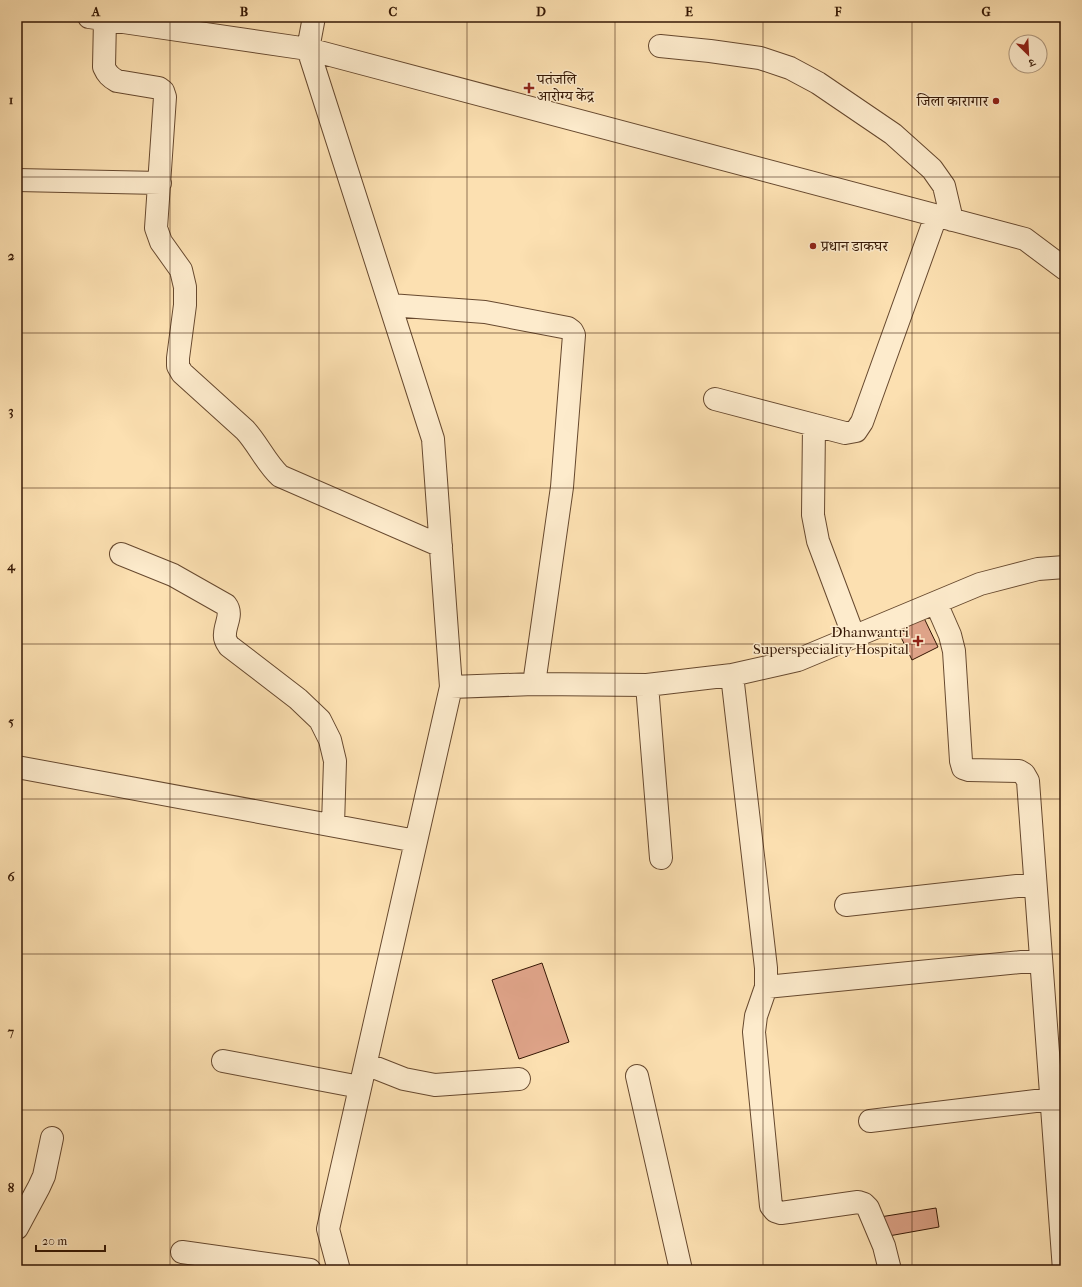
<svg xmlns="http://www.w3.org/2000/svg" width="1082" height="1287" viewBox="0 0 1082 1287" font-family="'IM FELL French Canon','Noto Serif Devanagari',serif">
  <style>
    .building { fill: #dea388; stroke: #351704 }
    .lines { fill: none; stroke-linecap: round; stroke-linejoin: round }
    .minor-casing { stroke: #67492f; stroke-width: 24 }
    .minor { stroke: #fdebcc; stroke-width: 22 }
    .grid { fill: none; stroke: #351704; stroke-width: 1; stroke-opacity: 0.55 }
    .poi-dot { fill: #8f2418; stroke: #fdebcc; stroke-width: 1.5 }
    .labels { text-anchor: middle; dominant-baseline: central; stroke-width: 3; stroke-linejoin: round; paint-order: stroke }
    .poi-label { font-size: 15px; fill: #351704; stroke: #fdebcc; text-anchor: start }
    .neatline { fill: none; stroke: #351704; stroke-width: 1.5 }
    .grid-label { font-size: 13px; text-anchor: middle; font-weight: bold; fill: #351704 }
  </style>
  <rect width="100%" height="100%" fill="#fce0b1"/>
  <filter id="stains"><feTurbulence type="fractalNoise" baseFrequency=".005" numOctaves="4"/><feColorMatrix values="0 0 0 0 .2 0 0 0 0 .09 0 0 0 0 .02 0 0 0 .5 -.17"/></filter>
  <radialGradient id="worn" r=".72"><stop offset=".6" stop-color="#630" stop-opacity="0"/><stop offset="1" stop-color="#630" stop-opacity=".3"/></radialGradient>
  <path class="building" d="M924,618L938,647L912,660L898,631Z
    M542,963L569,1042L519,1059L492,980Z
    M936,1208L939,1227L883,1237L880,1217Z"/>
  <g class="lines">
    <defs>
      <path id="minor" d="M89,17L308,49L1025,239L1065,269
        M314,17L308,49L433,439L451,687L328,1229L339,1270
        M105,19L104,67C107,74 110,77 117,81L159,88L163,91L165,97L156,228L161,242L181,270L185,287V305L178,358V366L182,373L245,430C258,444 266,463 280,476L441,546
        M660,46L710,51L760,58L790,68L818,83L893,134L932,169L944,186L952,220
        M17,180L160,183
        M390,305L485,312L568,328L572,331L574,335L562,487L534,684
        M715,399L845,433L856,431L862,422L936,216
        M814,425L813,515L818,541L854,637
        M121,554L173,575L226,605C233,614 225,624 225,634C224,639 227,643 229,646L298,699L320,720L330,740L335,761L333,825
        M936,603L950,635L954,651L961,761L963,768L969,770L1019,771L1024,774L1028,781L1064,1270
        M732,675L766,968V987L756,1016L754,1032L771,1206L775,1211L781,1213L858,1202L864,1204L868,1208L884,1246L890,1270
        M647,685L661,858
        M451,687L534,684L647,685L732,675L798,660L980,584L1038,569L1065,567
        M17,767L416,841
        M846,905L1035,884
        M766,987L1041,960
        M223,1061L360,1087
        M366,1064L404,1079L435,1085L519,1079
        M637,1076L681,1270
        M870,1121L1052,1099
        M17,1228L39,1187L44,1176L52,1138
        M182,1252L310,1270"/>
    </defs>
    <use href="#minor" class="minor-casing"/>
    <use href="#minor" class="minor"/>
  </g>
  <path class="grid" d="M170,17V1270M319,17V1270M467,17V1270M615,17V1270M763,17V1270M912,17V1270M17,177H1065M17,333H1065M17,488H1065M17,644H1065M17,799H1065M17,954H1065M17,1110H1065"/>
  <g class="poi-dot">
    <path d="M527 82h4v4h4v4h-4v4h-4v-4h-4v-4h4z"/>
    <circle cx="996" cy="101" r="4"/>
    <circle cx="813" cy="246" r="4"/>
    <path d="M916 635h4v4h4v4h-4v4h-4v-4h-4v-4h4z"/>
  </g>
  <g class="labels">
    <g class="poi-label">
      <text x="537" y="79">पतंजलि<tspan x="537" dy="17">आरोग्य केंद्र</tspan></text>
      <text x="988" y="101" text-anchor="end">जिला कारागार</text>
      <text x="821" y="246">प्रधान डाकघर</text>
      <text x="909" y="632" text-anchor="end">Dhanwantri<tspan x="909" dy="17">Superspeciality Hospital</tspan></text>
    </g>
  </g>
  <rect width="1082" height="1287" fill="none" stroke="#fce0b1" stroke-width="44"/>
  <g transform="translate(1028 54) rotate(156)"><circle r="19" fill="#fdebcc" stroke="#ad967c"/>
  <path d="M0-3L7 15L0 10L-7 15Z" fill="#8f2418"/>
  <text y="-6" font-size="11" font-weight="bold" text-anchor="middle" fill="#351704">उ</text>
  </g>
  <path d="M36 1245v6h69v-6" fill="none" stroke="#351704" stroke-width="2"/>
  <text x="42" y="1245" font-size="12" fill="#351704" stroke="#fdebcc" stroke-width="3" paint-order="stroke">20 m</text>
  <rect x="22" y="22" width="1038" height="1243" class="neatline"/>
  <g class="grid-label">
    <text x="96" y="16">A</text>
    <text x="244" y="16">B</text>
    <text x="393" y="16">C</text>
    <text x="541" y="16">D</text>
    <text x="689" y="16">E</text>
    <text x="838" y="16">F</text>
    <text x="986" y="16">G</text>
    <text x="11" y="104">1</text>
    <text x="11" y="260">2</text>
    <text x="11" y="415">3</text>
    <text x="11" y="570">4</text>
    <text x="11" y="726">5</text>
    <text x="11" y="881">6</text>
    <text x="11" y="1036">7</text>
    <text x="11" y="1192">8</text>
  </g>
  <rect width="100%" height="100%" filter="url(#stains)"/>
  <rect width="100%" height="100%" fill="url(#worn)"/>
</svg>
